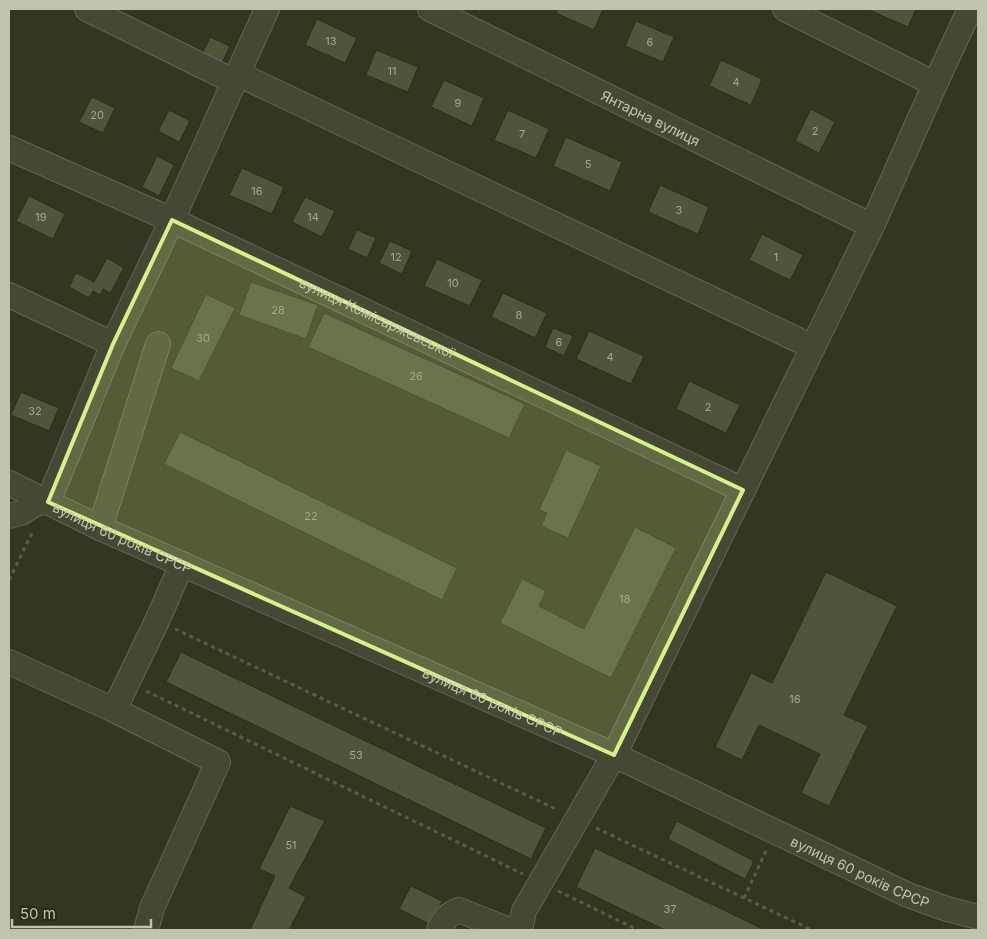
<svg xmlns="http://www.w3.org/2000/svg" width="987" height="939" viewBox="0 0 987 939" font-family="Inter,sans-serif">
  <style>
    .building { fill: #4f553b; stroke: #2a2f1d }
    .lines { fill: none; stroke-linecap: round; stroke-linejoin: round }
    .minor-casing { stroke: #616653; stroke-width: 26 }
    .path { stroke: #5e5a4b; stroke-width: 3; stroke-dasharray: 4 4; stroke-linecap: butt }
    .minor { stroke: #444835; stroke-width: 24 }
    .marked { fill: #d6f188; fill-opacity: 0.2; stroke: #d6f188; stroke-width: 4; stroke-linejoin: round }
    .labels { text-anchor: middle; dominant-baseline: central; stroke-width: 4; stroke-linejoin: round; paint-order: stroke }
    .number-label { font-size: 11px; fill: #a3a893 }
    .street-label { font-size: 14px; fill: #bfc4b0; stroke: #282c1b }
  </style>
  <rect width="100%" height="100%" fill="#333722"/>
  <path class="building" d="M558,9H603L594,30L556,13Z
    M867,9H916L908,27Z
    M317,19L357,38L345,63L305,45Z
    M636,21L674,37L663,62L625,46Z
    M210,37L230,46L222,63L202,54Z
    M376,50L418,67L408,92L366,75Z
    M721,60L762,79L751,105L709,86Z
    M444,80L484,98L472,126L431,107Z
    M92,97L115,108L103,133L79,122Z
    M811,109L835,122L819,153L795,141Z
    M169,110L190,121L179,142L158,131Z
    M508,110L549,129L536,158L494,140Z
    M566,137L622,162L610,191L553,166Z
    M157,156L174,165L159,196L142,187Z
    M242,168L284,187L272,214L229,195Z
    M660,185L709,207L698,234L648,212Z
    M29,196L65,214L53,239L16,221Z
    M305,197L335,211L322,237L292,222Z
    M357,230L376,238L367,258L348,249Z
    M762,234L803,255L790,280L749,260Z
    M390,241L412,251L402,274L379,263Z
    M107,258L124,268L110,293L103,289L100,295L93,291L89,298L69,287L76,273L94,282Z
    M437,259L482,280L470,306L424,286Z
    M251,282L318,305L306,339L239,315Z
    M503,293L547,313L535,338L491,317Z
    M206,294L235,308L199,381L171,368Z
    M324,313L525,404L509,438L308,347Z
    M553,328L573,336L564,356L545,347Z
    M589,331L644,356L631,384L576,359Z
    M689,381L740,405L726,433L676,409Z
    M21,392L59,408L49,431L11,415Z
    M180,432L457,568L442,600L164,464Z
    M566,450L601,466L568,538L541,526L547,513L539,510Z
    M635,527L676,548L611,678L500,623L522,579L546,591L539,606L584,629Z
    M826,572L897,606L844,715L868,726L829,806L801,793L820,754L759,725L742,760L715,747L751,673L772,683Z
    M181,652L546,828L531,859L166,682Z
    M290,806L325,821L289,888L306,897L289,930H250L275,876L259,869Z
    M677,821L754,861L745,879L668,839Z
    M595,848L765,930H665L576,887Z
    M411,886L442,901L431,925L399,909Z"/>
  <g class="lines">
    <defs>
      <g id="minor">
        <path d="M87,9L235,82"/>
        <path id="s1" d="M430,9L872,226"/>
        <path d="M785,9L935,84"/>
        <path d="M238,74L813,347"/>
        <path id="s2" d="M9,148L172,220L743,490"/>
        <path d="M9,295L113,344"/>
        <path id="s3" d="M9,483L100,528L614,755L908,895L947,909L978,917"/>
        <path d="M9,516L21,513L35,504L48,502L113,344L172,220L267,9"/>
        <path d="M100,528L158,344"/>
        <path d="M9,662L114,710L218,762L152,908L146,930"/>
        <path d="M114,710L157,621L182,564"/>
        <path d="M439,930C444,919 448,914 459,910L509,930"/>
        <path d="M520,930L524,911L614,755L743,490L872,226L935,84L970,9"/>
      </g>
    </defs>
    <use href="#minor" class="minor-casing"/>
    <path class="path" d="M9,580L33,531
      M175,629L558,810
      M146,691L523,874
      M596,828L812,930
      M558,891L638,930
      M744,898L766,851"/>
    <use href="#minor" class="minor"/>
  </g>
  <path class="marked" d="M172,220L743,490L614,755L48,502L113,344Z"/>
  <g class="labels">
    <g class="number-label">
      <text x="331" y="41">13</text>
      <text x="650" y="42">6</text>
      <text x="392" y="71">11</text>
      <text x="736" y="82">4</text>
      <text x="458" y="103">9</text>
      <text x="97" y="115">20</text>
      <text x="815" y="131">2</text>
      <text x="522" y="134">7</text>
      <text x="588" y="164">5</text>
      <text x="257" y="191">16</text>
      <text x="679" y="210">3</text>
      <text x="41" y="217">19</text>
      <text x="313" y="217">14</text>
      <text x="396" y="257">12</text>
      <text x="776" y="257">1</text>
      <text x="453" y="283">10</text>
      <text x="278" y="310">28</text>
      <text x="519" y="315">8</text>
      <text x="203" y="338">30</text>
      <text x="559" y="342">6</text>
      <text x="610" y="357">4</text>
      <text x="416" y="376">26</text>
      <text x="708" y="407">2</text>
      <text x="35" y="411">32</text>
      <text x="311" y="516">22</text>
      <text x="625" y="599">18</text>
      <text x="795" y="699">16</text>
      <text x="356" y="755">53</text>
      <text x="291" y="845">51</text>
      <text x="670" y="909">37</text>
    </g>
    <g class="street-label">
      <text stroke="none"><textPath href="#s1" startOffset="246">Янтарна вулиця</textPath></text>
      <text stroke="none"><textPath href="#s2" startOffset="405">вулиця Комісаржевської</textPath></text>
      <text stroke="none"><textPath href="#s3" startOffset="126">вулиця 60 років СРСР</textPath></text>
      <text stroke="none"><textPath href="#s3" startOffset="531">вулиця 60 років СРСР</textPath></text>
      <text stroke="none"><textPath href="#s3" startOffset="936">вулиця 60 років СРСР</textPath></text>
    </g>
  </g>
  <rect width="987" height="939" fill="none" stroke="#bfc4b0" stroke-width="20"/>
  <path d="M12 919v8h139v-8" fill="none" stroke="#bfc4b0" stroke-width="2.5"/>
  <text x="20" y="919" font-size="15" fill="#bfc4b0" stroke="#282c1b" stroke-width="4" paint-order="stroke">50 m</text>
</svg>
